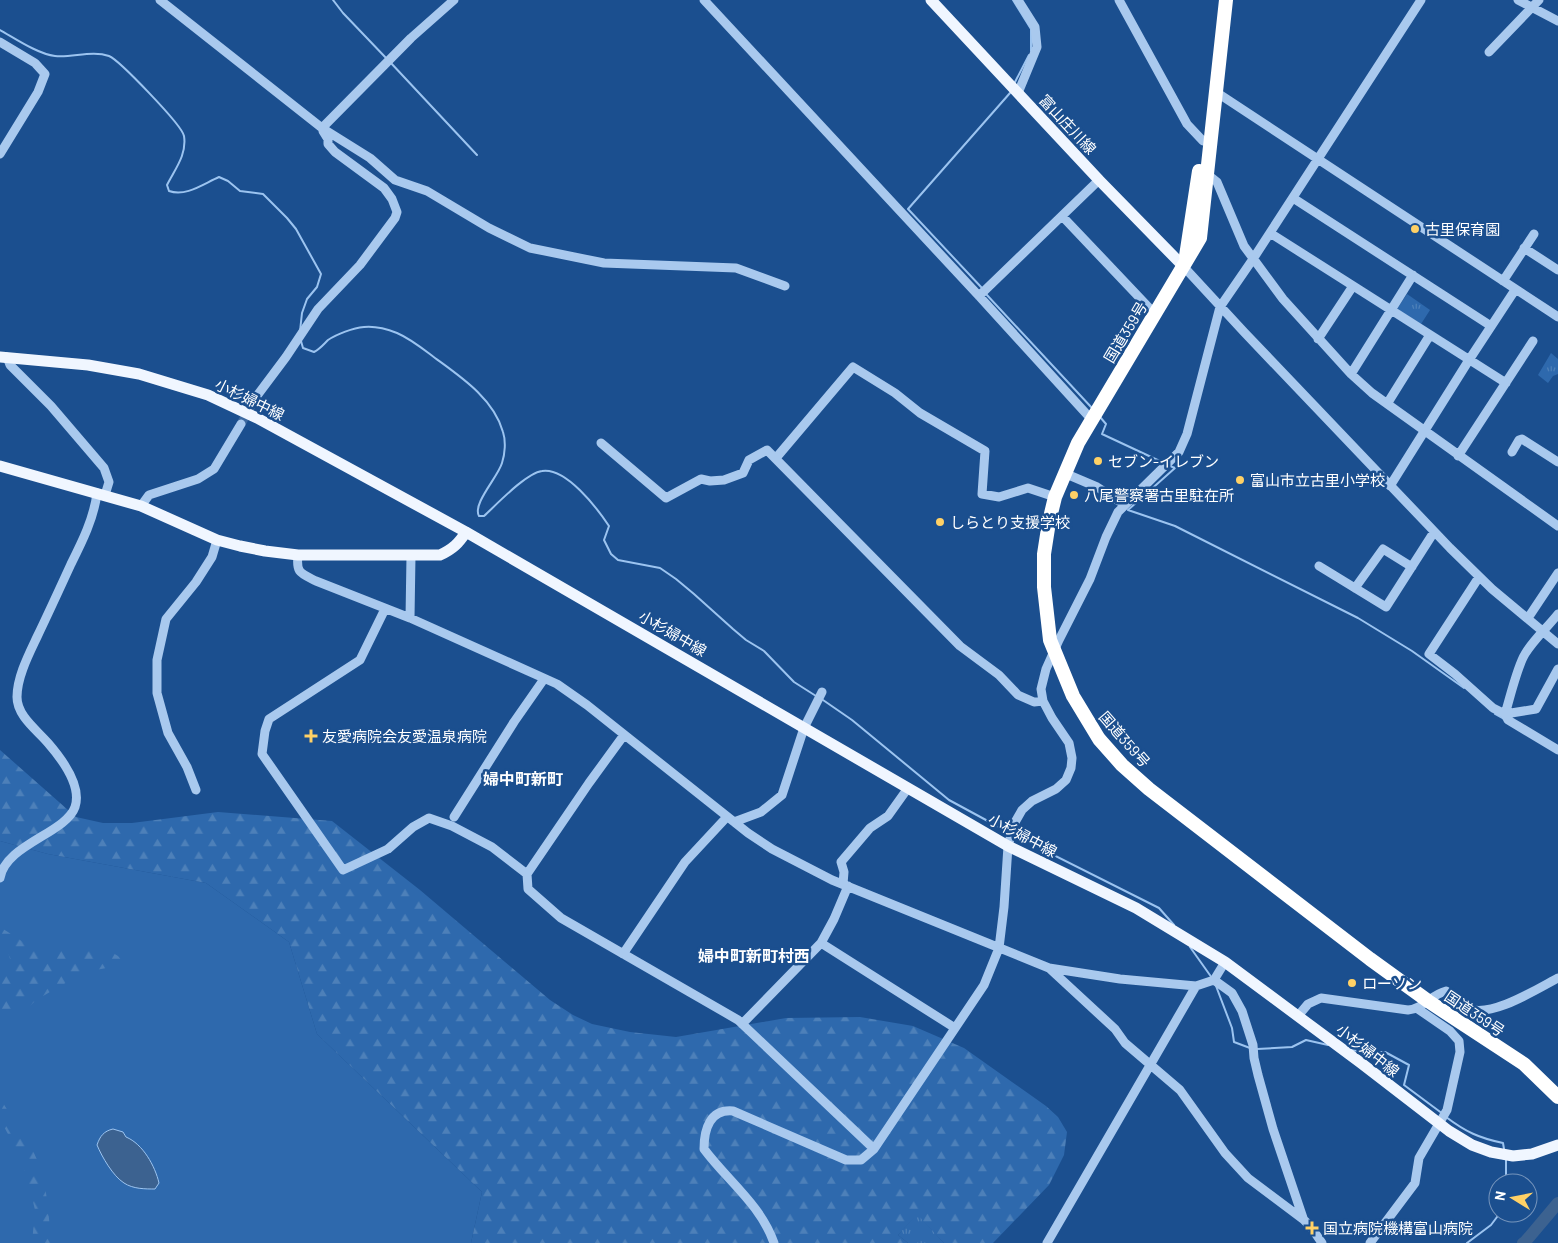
<svg xmlns="http://www.w3.org/2000/svg" width="1558" height="1243" viewBox="0 0 1558 1243" font-family="Barlow,'Noto Sans JP',sans-serif">
  <style>
    .grass { fill: #2e69ad }
    .forest { fill: url(#forest-firs) }
    .park { fill: url(#park-tufts) }
    .water { fill: #3c6290; stroke: #9cc4f0 }
    .lines { fill: none; stroke-linecap: round; stroke-linejoin: round }
    .stream { stroke: #9cc4f0; stroke-width: 2 }
    .river { stroke: #3c6290; stroke-width: 12 }
    .minor-tunnel { stroke: #3d69a0; stroke-width: 9; stroke-dasharray: 9 4.5; stroke-linecap: butt }
    .minor { stroke: #a9c9ee; stroke-width: 9 }
    .major { stroke: #f0f6ff; stroke-width: 11 }
    .highway { stroke: #fff; stroke-width: 14 }
    .poi-dot { fill: #ffd166; stroke: #1b4f8f; stroke-width: 2 }
    .labels { text-anchor: middle; dominant-baseline: central; stroke-width: 5; stroke-linejoin: round; paint-order: stroke }
    .street-label { font-size: 15px; fill: #fff; stroke: #1b4f8f }
    .poi-label { font-size: 15px; fill: #fff; stroke: #1b4f8f; text-anchor: start }
    .neighbourhood-label { font-size: 16px; font-weight: bold; fill: #fff; stroke: #1b4f8f }
  </style>
  <defs>
    <pattern id="forest-firs" width="22" height="20" patternUnits="userSpaceOnUse" patternTransform="scale(1.25)"><rect width="22" height="20" fill="#2e69ad"/><path d="M5 1l3.5 6h-7zM16 11l3.5 6h-7z" fill="#4d80b9"/></pattern>
    <pattern id="park-tufts" width="24" height="20" patternUnits="userSpaceOnUse" patternTransform="scale(1.25)"><rect width="24" height="20" fill="#2e69ad"/><path d="M3 7l-1-3M5 7V3M7 7l1-3M15 17l-1-3M17 17v-4M19 17l1-3" fill="none" stroke="#4d80b9"/></pattern>
  </defs>
  <rect width="100%" height="100%" fill="#1b4f8f"/>
  <path class="grass" d="M0,841L48,854L206,883L289,942L317,1034L482,1192L471,1243H0Z"/>
  <path class="forest" d="M0,750L76,817L103,823H132L218,812L332,821L420,890L550,1000L573,1015L592,1024L630,1032L676,1037L786,1018L860,1017L913,1026L964,1048L1046,1106L1058,1117L1067,1132L1064,1155L1049,1185L993,1243H944L917,1215L898,1235L908,1243H471L482,1192L317,1034L289,942L206,883L48,854L0,841Z
    M0,927L19,939L34,951L108,950L118,956L124,963L117,966L85,972L36,1000L26,1010L14,1013L3,1012L0,1009V969L9,975L14,972L7,949L0,939Z
    M0,1098C12,1119 29,1139 38,1162C48,1185 48,1218 52,1243H32L35,1210L27,1177L18,1153L0,1119Z"/>
  <path class="park" d="M1407,294L1430,310L1421,324L1397,309Z
    M1551,353L1558,359V374L1553,376L1548,383L1538,375Z
    M917,1214L944,1243H908L898,1235Z"/>
  <path class="water" d="M113,1129L123,1132L126,1137C143,1144 155,1166 159,1183L155,1189C145,1189 133,1189 124,1183C113,1176 102,1157 97,1145C100,1136 104,1131 113,1129Z"/>
  <g class="lines">
    <path class="stream" d="M333,0L343,13L387,59
      M1013,0L1031,29V51
      M0,30C16,39 38,54 55,56C72,58 92,50 109,56C119,60 182,125 184,136C187,155 175,169 167,185L169,191C186,197 203,184 219,177L228,181L240,191L263,194L287,218L296,229L321,274L317,287L307,299L302,313L300,331
      M390,62L477,155
      M1014,84L1029,55
      M982,288L908,209L1010,93
      M986,294L1092,408
      M301,341L303,348L314,352C320,349 323,345 328,340C337,334 353,328 364,327C374,326 387,329 397,333C411,339 423,349 435,358C461,377 494,399 503,432C506,441 505,454 502,463C498,477 472,504 479,516H484C496,505 526,473 542,471C566,467 597,508 609,526L604,540L611,554L618,560L660,568L676,579L694,594L733,629L746,640L764,651L794,682L816,696
      M1100,417L1106,424L1102,434L1164,463
      M1170,466L1175,468L1128,510L1175,526L1358,618L1412,651L1464,688
      M823,700L852,720L949,800L1010,833
      M1495,714L1504,719
      M1014,835L1159,908L1174,925
      M1190,947L1212,978
      M1216,986L1232,1028L1234,1042L1250,1048
      M1257,1049L1292,1047L1306,1040L1328,1045
      M1352,1050L1365,1052H1385L1409,1065L1404,1085L1443,1114
      M1446,1117C1466,1132 1479,1138 1503,1143L1504,1149
      M1506,1183V1159
      M1467,1243L1491,1225L1500,1213"/>
    <path class="river" d="M1523,1243L1525,1242L1558,1203"/>
    <path class="minor-tunnel" d="M241,424L256,397"/>
    <path class="minor" d="M160,0L322,128L370,158L395,180L427,191L489,228L530,248L604,263L736,268L785,286
      M704,0L979,296L1092,420
      M1119,0L1187,124L1203,141
      M1518,0L1558,21
      M0,42L35,63L45,74L38,92L0,154
      M1489,52L1539,0
      M1216,92L1558,317
      M1018,93L1037,47L1035,27L1018,0
      M322,128L411,38L454,0
      M1207,174L1217,182L1244,246L1283,299L1351,374L1372,393L1558,526
      M1293,198L1491,326
      M1062,216L1155,314
      M1270,233L1506,383
      M1524,248L1558,270
      M1184,267L1244,332L1450,548L1492,589L1558,644
      M1503,281L1534,234
      M979,296L1099,180
      M1318,339L1353,286
      M7,357L10,365L51,406L104,468L109,482L105,495
      M1351,374L1413,275
      M256,397L286,357L318,309L360,265L395,218L397,212L392,199L384,188L335,152L328,144V139L323,131
      M1387,404L1430,335
      M601,443L666,498L701,479L710,481L724,480L743,473L749,460L767,450L960,646L999,675L1018,695L1034,702L1043,701
      M1512,452L1519,440L1522,439L1558,462
      M1458,456L1533,341
      M776,458L853,367L895,393L920,413L985,451L982,494L999,497L1028,488L1055,497
      M1064,473L1097,487L1125,505
      M1390,486L1469,360L1515,290
      M141,506L149,495L198,479L214,469L241,424
      M298,555C296,573 300,573 316,581L410,618L557,684L587,705L748,833L772,849L832,880L1049,968L1120,979L1196,986L1214,980L1225,962
      M1319,566L1386,607L1434,532
      M1479,577L1429,654L1455,674L1493,708L1505,714C1510,698 1517,667 1525,654C1534,639 1547,628 1558,614
      M1355,588L1383,549L1412,567
      M385,609L360,660L269,719L265,731L262,754L343,870L388,849L413,827L429,818L452,826L492,847L527,874
      M410,618L411,556
      M1528,618L1558,573
      M1558,669L1536,709L1505,714L1508,720L1558,750
      M624,735L589,783L527,874L528,889L561,918L738,1020L874,1149
      M196,790L187,767L168,733L157,693V660L166,619L196,582L212,557L217,540
      M454,817L514,722L544,679
      M734,822L761,812L782,795L804,728L822,692
      M0,878C5,845 66,833 75,807C82,786 61,758 48,743C37,730 17,716 17,697C17,677 29,654 37,637C49,612 60,588 71,564C82,542 94,518 97,493
      M843,884L844,872L841,862L870,828L888,816L908,788
      M821,943L834,919L848,886
      M623,954L685,862L725,819
      M1049,968L1115,1029L1125,1043L1180,1090L1225,1153L1248,1178L1304,1220L1311,1227L1322,1243
      M1214,980L1232,993L1242,1011L1253,1045L1254,1058L1258,1075L1273,1129L1303,1218
      M1298,1016L1308,1004L1321,998L1408,1010C1425,1008 1430,995 1446,991C1453,996 1459,1004 1467,1008C1490,1019 1537,989 1558,978
      M742,1024L821,943L955,1028
      M774,1243C761,1205 727,1180 704,1149C704,1129 710,1109 733,1111L846,1160H861L874,1149L984,985L999,948L1004,907L1008,846L1014,824L1022,810L1032,801L1056,789L1066,780L1071,768L1072,758L1069,743L1052,718L1043,701L1041,689L1046,669L1059,640L1090,579L1106,537L1118,512L1179,452L1187,434L1220,307L1253,259L1421,0
      M1047,1243L1196,986
      M1370,1243L1415,1183L1419,1158L1447,1110L1460,1052L1459,1041L1450,1031L1418,1009"/>
    <path class="major" d="M931,0L1099,180L1184,267
      M0,357L88,365L139,374L208,395L257,418L466,532L1008,846L1136,908L1225,962L1361,1063L1449,1131L1472,1145L1491,1152L1513,1156L1532,1154L1558,1145
      M0,466L141,506L217,540L240,546L265,551L298,555H440C453,549 459,543 466,532"/>
    <path class="highway" d="M1226,0L1200,238L1078,443L1055,497L1049,522L1044,554V587L1050,640L1073,696L1099,739L1122,765L1149,789L1370,959L1428,1001L1524,1064L1558,1097
      M1186,256L1199,171"/>
  </g>
  <g class="poi-dot">
    <circle cx="1415" cy="229" r="5"/>
    <circle cx="1098" cy="461" r="5"/>
    <circle cx="1240" cy="480" r="5"/>
    <circle cx="1074" cy="495" r="5"/>
    <circle cx="940" cy="522" r="5"/>
    <path d="M308.5 728.5h5v5h5v5h-5v5h-5v-5h-5v-5h5z"/>
    <circle cx="1352" cy="983" r="5"/>
    <path d="M1309.5 1220.5h5v5h5v5h-5v5h-5v-5h-5v-5h5z"/>
  </g>
  <g class="labels">
    <g class="street-label">
      <text transform="translate(1068 124) rotate(47)">富山庄川線</text>
      <text transform="translate(1125 332) rotate(-59)">国道359号</text>
      <text transform="translate(250 399) rotate(26)">小杉婦中線</text>
      <text transform="translate(673 633) rotate(30)">小杉婦中線</text>
      <text transform="translate(1125 739) rotate(49)">国道359号</text>
      <text transform="translate(1023 835) rotate(28)">小杉婦中線</text>
      <text transform="translate(1475 1013) rotate(34)">国道359号</text>
      <text transform="translate(1368 1050) rotate(38)">小杉婦中線</text>
    </g>
    <g class="poi-label">
      <text x="1425" y="229">古里保育園</text>
      <text x="1108" y="461">セブン-イレブン</text>
      <text x="1250" y="480">富山市立古里小学校</text>
      <text x="1084" y="495">八尾警察署古里駐在所</text>
      <text x="950" y="522">しらとり支援学校</text>
      <text x="322" y="736">友愛病院会友愛温泉病院</text>
      <text x="1362" y="983">ローソン</text>
      <text x="1323" y="1228">国立病院機構富山病院</text>
    </g>
    <g class="neighbourhood-label">
      <text x="523" y="778">婦中町新町</text>
      <text x="754" y="955">婦中町新町村西</text>
    </g>
  </g>
  <g transform="translate(1513 1198) rotate(280)"><circle r="24" fill="#1b4f8f" stroke="#7695bc"/>
  <path d="M0-4L9 19L0 12L-9 19Z" fill="#ffd166"/>
  <text y="-8" font-size="14" font-weight="bold" text-anchor="middle" fill="#ffffff">N</text>
  </g>
</svg>
